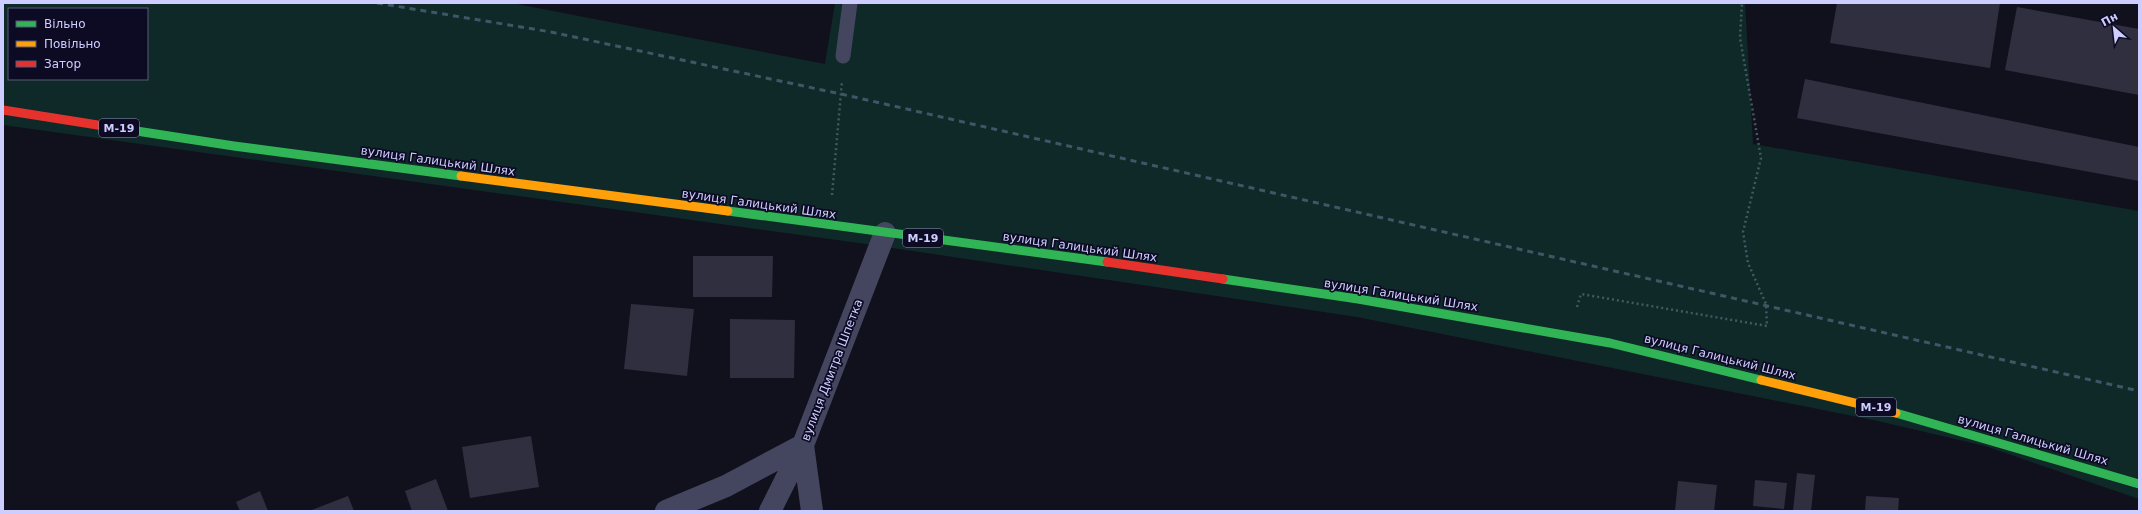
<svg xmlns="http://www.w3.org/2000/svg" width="2142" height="514" viewBox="0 0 2142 514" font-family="'DejaVu Sans',sans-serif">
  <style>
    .green { fill: #0e2927; fill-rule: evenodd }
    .building { fill: #2f2f40 }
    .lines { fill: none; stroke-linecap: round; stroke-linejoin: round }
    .path { stroke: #445864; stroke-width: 2.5; stroke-dasharray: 2 3; stroke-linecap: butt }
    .lane { stroke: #44465f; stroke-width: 15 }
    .street { stroke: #44465f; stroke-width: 22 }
    .fast { stroke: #30b455; stroke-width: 9 }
    .slow { stroke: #ff9f0a; stroke-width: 9 }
    .jam { stroke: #e5322d; stroke-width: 9 }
    .rail { stroke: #3d5766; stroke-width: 3; stroke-dasharray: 6 5; stroke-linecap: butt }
    .labels { text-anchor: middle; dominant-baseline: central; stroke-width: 3.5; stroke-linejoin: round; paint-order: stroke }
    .shield { fill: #0d0b23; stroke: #9393bd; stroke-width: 1 }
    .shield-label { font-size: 11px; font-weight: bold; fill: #cdcdff }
    .street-label { font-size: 12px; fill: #cdcdff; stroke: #0d0b23 }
  </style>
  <rect width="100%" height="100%" fill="#11111d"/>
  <path class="green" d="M3,3H512L825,64L835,3H1745L1753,144L2139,211V499L1985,446L1878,421L1357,317L859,243L3,125ZM9,9H147V79H9Z"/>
  <path class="building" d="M1837,3H2000L1990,68L1830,43Z
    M2017,7L2139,29V95L2005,70Z
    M1805,79L2139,147V181L1797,118Z
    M693,256H773L772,297H693Z
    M631,304L694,309L687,376L624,369Z
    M730,319L795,320L794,378H730Z
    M531,436L539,487L470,498L462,447Z
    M1797,473L1815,475L1811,511H1793Z
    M436,479L448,511H412L405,491Z
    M1755,480L1787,483L1784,509L1753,506Z
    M1678,481L1717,485L1714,511H1675Z
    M260,491L268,511H240L236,502Z
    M348,496L354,511H309Z
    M1866,496L1899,498L1898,511H1865Z"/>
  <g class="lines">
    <path class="path" d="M832,195L842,81
      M1577,307L1581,294L1767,326L1766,304L1748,263L1743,232L1761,158L1740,38L1742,3"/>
    <path class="lane" d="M843,56L850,3"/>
    <path class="street" d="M666,511L726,486L803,445
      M770,511L803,445
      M812,511L803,445L885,233"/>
    <path class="fast" d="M104,126L234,146L461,176
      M728,211L1107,262
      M1223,279L1358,299L1610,343L1761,380
      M1896,413L2139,484"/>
    <path class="slow" d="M461,176L728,211
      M1761,380L1896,413"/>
    <path class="jam" d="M3,110L104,126
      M1107,262L1223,279"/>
    <path class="rail" d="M377,3L551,32L841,94L2139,391"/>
  </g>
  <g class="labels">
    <g class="shield">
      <rect x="99" y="119" width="40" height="18" rx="3"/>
      <rect x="903" y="229" width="40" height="18" rx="3"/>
      <rect x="1856" y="398" width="40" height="18" rx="3"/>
    </g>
    <g class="shield-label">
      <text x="119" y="128">М-19</text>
      <text x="923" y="238">М-19</text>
      <text x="1876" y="407">М-19</text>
    </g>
    <g class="street-label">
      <text transform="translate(438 161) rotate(8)">вулиця Галицький Шлях</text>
      <text transform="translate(759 204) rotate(8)">вулиця Галицький Шлях</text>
      <text transform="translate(1080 247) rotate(8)">вулиця Галицький Шлях</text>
      <text transform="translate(1401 295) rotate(9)">вулиця Галицький Шлях</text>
      <text transform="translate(1720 357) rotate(14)">вулиця Галицький Шлях</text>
      <text transform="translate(832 370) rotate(-69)">вулиця Дмитра Шпетка</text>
      <text transform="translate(2033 440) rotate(16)">вулиця Галицький Шлях</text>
    </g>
  </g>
  <rect width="2142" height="514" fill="none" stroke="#cdcdff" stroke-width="8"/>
  <rect x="8" y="8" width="140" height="72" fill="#0d0b23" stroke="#5a597b"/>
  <rect x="16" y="21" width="20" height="6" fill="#30b455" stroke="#5a597b"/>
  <text x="44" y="28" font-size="12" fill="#cdcdff">Вільно</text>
  <rect x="16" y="41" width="20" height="6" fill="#ff9f0a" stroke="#5a597b"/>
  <text x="44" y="48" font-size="12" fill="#cdcdff">Повільно</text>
  <rect x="16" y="61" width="20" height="6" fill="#e5322d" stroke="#5a597b"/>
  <text x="44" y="68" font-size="12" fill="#cdcdff">Затор</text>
  <g transform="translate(2114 28) rotate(332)" stroke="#0d0b23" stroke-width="3" paint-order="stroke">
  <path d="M0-3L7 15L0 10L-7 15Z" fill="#cdcdff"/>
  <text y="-6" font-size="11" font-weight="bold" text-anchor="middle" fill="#cdcdff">Пн</text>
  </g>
</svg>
